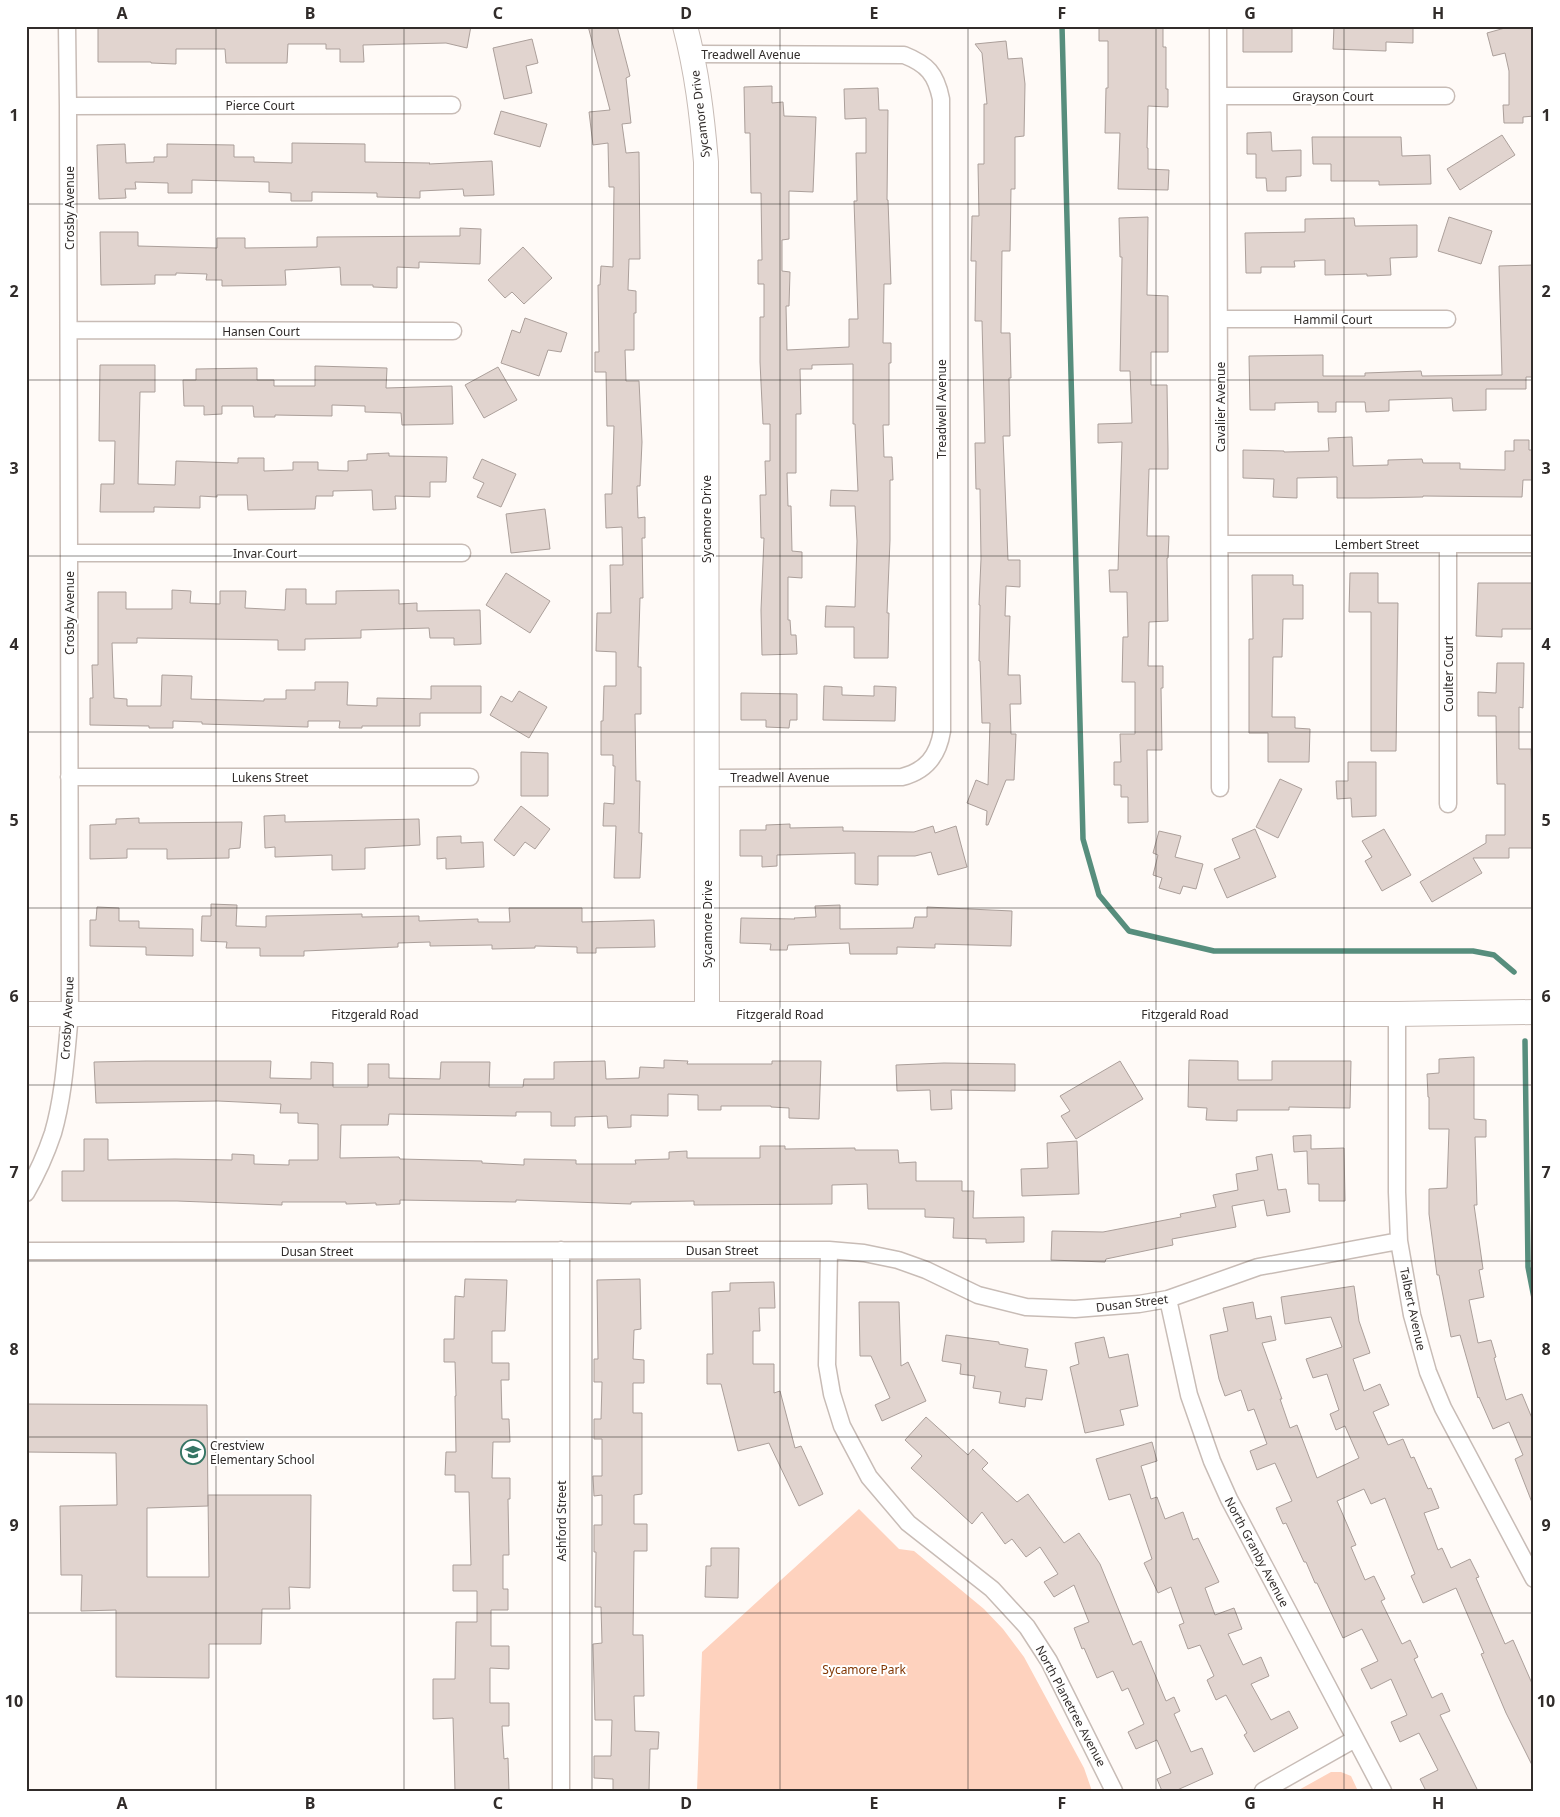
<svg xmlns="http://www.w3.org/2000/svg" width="1560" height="1817" viewBox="0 0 1560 1817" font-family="'Noto Sans',sans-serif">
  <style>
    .green { fill: #fed2be }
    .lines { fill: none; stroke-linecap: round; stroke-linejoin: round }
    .stream { stroke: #578e7d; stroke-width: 5.5 }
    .building { fill: #e1d4cf; stroke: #ab9f9a }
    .minor-casing { stroke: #c8bcb6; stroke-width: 19 }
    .secondary-casing { stroke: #c8bcb6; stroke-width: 26 }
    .minor { stroke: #fff; stroke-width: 16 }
    .secondary { stroke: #fff; stroke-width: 24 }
    .grid { fill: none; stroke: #312c2a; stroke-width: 1; stroke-opacity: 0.55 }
    .labels { text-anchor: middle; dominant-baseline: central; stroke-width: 4; stroke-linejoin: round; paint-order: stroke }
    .street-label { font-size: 12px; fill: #312c2a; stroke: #fff }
    .poi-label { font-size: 12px; fill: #312c2a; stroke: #fff; text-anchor: start }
    .park-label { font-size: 12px; fill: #813603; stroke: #fff }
    .neatline { fill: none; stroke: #312c2a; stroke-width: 2 }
    .grid-label { font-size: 16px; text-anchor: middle; font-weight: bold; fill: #312c2a }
  </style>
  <rect width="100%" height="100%" fill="#fffaf7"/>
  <path class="green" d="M859,1509L899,1549L914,1551L984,1609L1003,1629L1024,1657L1084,1768L1092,1791H697L702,1652Z
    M1331,1772H1341L1351,1776L1358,1791H1297Z"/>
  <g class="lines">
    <path class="stream" d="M1062,26L1083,839L1099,895L1129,931L1214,951H1473L1494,955L1514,972
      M1525,1041L1528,1267L1534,1298"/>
  </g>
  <path class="building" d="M98,26H471L467,48L446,43L363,45L364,62H340V49H326V44H288L287,63H226L225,49H176V64L151,63V62H98Z
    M588,26H617L630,76L626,78L631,123L622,124L626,153L639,152L640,259H629L628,290L636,291V313H634V350H625L626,381H639L642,442L640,486H637L638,518L645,517V538H642L643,598H640L638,667H641V714H635L636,781H640L639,833H642L640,878H614L616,826H603L604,803L614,804L615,766H613V755H601V721H603L604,686H616V652L596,651L597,613H611L610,565H623L622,527L606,528L605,494H612L614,426H607L606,372H595V352H599L598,285H600L601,266L613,267L614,187H609L608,143L593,145L589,112L610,110Z
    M1099,26H1163V47H1166V89H1168V107L1148,106L1147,148H1148V169L1169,170L1168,190L1118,189L1120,133H1105L1106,88H1108V41H1099Z
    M1243,26H1292V52H1243Z
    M1334,26H1413V43L1386,42V51L1333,49Z
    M1512,26H1534V116L1523,117V123H1504L1503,105H1509V71L1505,53L1493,56L1487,33Z
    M532,39L538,63L526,66L532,93L504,99L493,48Z
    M1006,41L1008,59L1022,58L1025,84L1024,136L1015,137V189H1011L1010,251H1002L1001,333H1010L1011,378H1009L1010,436H1003L1008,560H1020V587L1006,586L1005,616H1010L1008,675H1020L1021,704H1010L1011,734H1016L1014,780H1006L988,825H986L987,811L967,803L976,780L988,785L990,723H982L980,661H979L980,605H979L981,559L980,489H976L975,443H985L982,321H975L976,261H971L972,216H979L978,164H984V104H987L982,53L975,44Z
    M772,86V103L783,102L784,116L816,117L813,192L789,191V239L782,240V271L790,272L789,306H786L787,350L849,347V319H858L854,201H857L856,153H866V118L845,119L844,89L878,88L879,110H888L887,200H888L891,284H884L883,343H891V363H889V425H883L884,457H892L893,480H890V540L887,613H889L888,658H854V627H825L826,606L855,607L857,541L855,506H830L831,490L858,491L855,424H853V364L812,365V369H800L801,414H796V473H787L788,506H791L792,551L802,552V578L788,577V620H790L791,635H796L797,654L762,655L761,610L764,538H761L760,495H766L765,461H770V424H763L760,362V317H764V284H758V260H762L761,193H751L750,133H745L744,87Z
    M501,111L547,124L540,147L494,134Z
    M1271,132L1272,151L1301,150V176L1286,177V191H1267L1266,178H1256V154H1247V133Z
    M1502,135L1515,155L1460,190L1447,169Z
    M1312,137H1401L1402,156L1430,155L1431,184L1379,185V181H1331V164H1313Z
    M292,143L365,144V162L430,163L429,164L492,161L494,195L464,196L463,189L420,191V198L377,197V193L312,192V201H291V193L269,192V182L192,180V193H168V183L135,182L136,189H125L126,198L99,199L97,145L125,144L126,163L154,162V157H167V144L234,145V157H254V162L292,163Z
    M1148,217L1147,295L1168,296V352H1151V385H1167L1168,450V469H1149L1147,536H1169L1168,558H1167L1168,621L1149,622L1148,666H1163V688H1161L1162,750H1147L1148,822L1128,823V797H1121V785H1114V762H1121L1120,734H1135V682H1122L1123,637H1128L1127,592H1110L1109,570H1118L1122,442L1098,443V424L1132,423L1130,371H1120L1122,257H1120L1119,218Z
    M1449,217L1492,231L1481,264L1438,251Z
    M1354,218L1355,226L1417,225V257L1390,258L1391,275L1367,276V274L1325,275V260L1294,261L1295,267H1261V273H1246L1245,233L1305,232V219Z
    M460,228L481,229L480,264L419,262V268L397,267V288L373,287V285H341L340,267L285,270L286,285L222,286V280H206L207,274L176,273V275H155V284L101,285L100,232H138V246L217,248V238H245V248L317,247V237L460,236Z
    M523,247L552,278L524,304L512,292L505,298L488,280Z
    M1534,265V377H1526V389H1486V410L1453,411L1452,398L1389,400V411L1366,412L1365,402H1336V412H1318V402L1275,403V410H1250L1249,356L1323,355V376H1365V373L1421,371L1422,376L1502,375L1499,266Z
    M525,318L567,333L561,352L548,350L539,376L501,363L512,330L520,333Z
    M100,365H155V392H140L138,484L175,485L176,461L238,463V458H264V471L293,470V462H318V470L348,471V461L367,460V454L389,453V456L447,457L446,482H430V497L395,496L396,509L373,510L372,490L333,491V496H316L315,509L248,510L247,495H217V497L200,496V508L154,507V512H100L101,484H114L115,441H99Z
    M315,366L387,368L386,388L452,386L453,424L402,425L401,413L365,412V406L332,405V416L275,415V417H254L253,406H222V414L204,415V406H184L183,380H196V369L257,368V380H274V386H315Z
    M498,367L517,400L484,418L465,385Z
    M1352,437L1353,466L1388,465V460L1422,459L1423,463H1460V469L1505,470V451H1514V440H1529V450H1534V480H1523L1522,497L1423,496V497L1369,498H1337V477L1297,478V498L1273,497L1274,479L1243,478V450L1284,451V452L1329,451L1328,438Z
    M482,459L516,474L501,507L477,497L484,483L473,478Z
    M545,509L550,549L511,553L506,514Z
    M506,573L550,601L530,633L486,605Z
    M1350,573H1378V603H1398L1396,751H1371V612H1349Z
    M1252,575H1293V585H1303V619H1283L1282,657H1273L1272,717H1295V728L1310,729L1309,762H1268V733H1249V639H1253Z
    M1478,583H1534V629H1502V637L1476,636Z
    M286,589H306V604H336V591L399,590V604L417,603V611L480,610L481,644L454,645V638H430L429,628L361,630V638L305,639V650H278V640L137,638V643H112L114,698L127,699V706H161L162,675L192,676L191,699L264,701V699H286V690H315V682H348L347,705L377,706V698L431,699V686H481V713H420V726H362V728H339L340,721H308V727L202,724V722L173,721V728H149V726L90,725V698H93L92,665H98V592H126V609H172V590L191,591L190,603L220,604V591H246L245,608L285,610Z
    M1497,663H1524L1523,708L1519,707V749H1531L1534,848H1509V858H1473L1482,873L1432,902L1420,882L1486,843V835H1505V784H1497L1496,716H1478V692L1496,693Z
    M824,686L842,687V695L874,696V686L896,687L895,721L823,720Z
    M519,691L547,707L529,738L490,715L501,696L512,702Z
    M741,693L797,694V720H790L789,728L766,727V720H741Z
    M521,752L548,753V796H521Z
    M1348,762H1376V816L1352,817L1351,798L1337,799L1336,781H1348Z
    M1280,779L1302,789L1278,838L1256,827Z
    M521,806L550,829L535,849L525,842L514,856L494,840Z
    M285,815V822L419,819L420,845L365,848V869L332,870V855L275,857V847L265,848L264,816Z
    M139,818V823L242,822L240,848L229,849V858L167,859V849H127V858L90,859V825L116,824V819Z
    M790,824V828L843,827V831L914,832L933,826L935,833L956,826L967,867L938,875L931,852L915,856H878V885L855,884V853L777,855V866L762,867V856H740V830H766V825Z
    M1255,829L1276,877L1227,898L1214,869L1240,858L1232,839Z
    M1384,829L1411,875L1382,891L1365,861L1372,857L1362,841Z
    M1159,831L1181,836L1175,857L1203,864L1196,889L1183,886L1180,894L1159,888L1162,878L1153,875L1158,855L1153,853Z
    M461,836V843L483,842L484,867L446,869V858L437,859V837Z
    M211,904L237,905L236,926L266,927V916L362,914V917L419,916V921L478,919V922H510L509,908H582V922L654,920L655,947L596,948V953H577V947L535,946V948L492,949V945L430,946V942L398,943V947L304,951V956H260V948H226L227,942L201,941L202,916H211Z
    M840,905V929L913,928L915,917H927V907L1012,911L1011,946L935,944V948L897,947V954H850L849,943L788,945L787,950H770L771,944L740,943L741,918L795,919L794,918L816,917L815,906Z
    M97,907L119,908V921H139V928L193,929V956L146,955V947L90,946V920H96Z
    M1474,1057V1119L1486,1120V1137H1475L1477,1205H1474L1483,1269L1479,1270L1484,1297L1469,1300L1478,1343L1491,1340L1496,1357L1494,1358L1506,1400L1522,1394L1534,1423L1533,1505L1515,1459L1523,1455L1509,1422L1493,1429L1479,1397L1478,1398L1460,1335L1451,1337L1439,1275H1437L1429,1214V1189L1447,1188L1449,1129H1429V1097H1428L1427,1074L1439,1073V1059Z
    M664,1060L688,1061L687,1064H772V1061H821L819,1119L789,1118V1108L771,1107V1106H721V1110H698V1095L668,1094V1116L631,1115V1127L608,1128L607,1116L575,1117V1126H551V1112H516V1116L389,1114L388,1125H341L340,1158L399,1157L400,1159L482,1161V1163L524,1165V1159L576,1160V1164H636L635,1160L669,1159V1152L687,1151V1158H760V1146H785V1149L855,1148V1150H898L899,1163L916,1162V1181H962V1191H974L973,1218L1024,1217V1242L986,1243V1239L953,1238L954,1218L925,1217V1209H868L867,1184L832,1185V1204L694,1205V1201L631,1202V1204L516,1200V1202L400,1200V1204L376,1205V1203L346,1204V1202H282V1205L177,1201H62V1171H84V1139H108V1160L175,1159L232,1160V1154L254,1155V1164L289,1165V1160H318V1124L298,1123V1113H280L281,1104L218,1101L96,1103L94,1062L146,1061H271L270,1078L311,1079V1062L333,1063V1087H368V1064H389V1078L440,1079L441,1062H490L489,1087H523L524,1079H554V1062L605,1061L606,1079L639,1078L640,1067L664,1068Z
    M1189,1060L1238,1061V1080H1272V1061H1351L1350,1108L1289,1107V1110H1237V1121L1206,1120L1207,1108L1188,1107Z
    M1120,1061L1143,1099L1076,1139L1061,1116L1070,1111L1060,1096Z
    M944,1063L1015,1064V1091L951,1090L952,1109L931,1110L930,1090L897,1091L896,1065Z
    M1311,1135V1149L1344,1148L1345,1201H1319V1184H1308L1307,1151L1294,1152L1293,1136Z
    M1077,1141L1079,1194L1022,1196L1021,1169L1048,1168L1047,1143Z
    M1272,1154L1278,1190L1286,1189L1290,1212L1267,1216L1264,1200L1232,1206L1236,1227L1172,1239L1173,1245L1106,1259L1105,1262L1051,1260L1052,1231L1103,1232L1181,1217L1180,1214L1216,1207L1213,1195L1238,1190L1236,1174L1258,1170L1256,1157Z
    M465,1279L507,1280L505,1331H492V1363H509V1380H501L502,1419H509L510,1442H493L492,1478H510V1499H508L509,1555H503V1589H508V1610H491V1646H509V1669L490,1668V1703H509V1726H502L504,1759L508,1758L509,1791H455L453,1718L433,1719V1679H455L456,1622H477V1591H453V1565H471L469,1492H455V1475H445L446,1452H456L455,1396H456L455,1362H444V1339H454L455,1296L464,1297Z
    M640,1279L641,1329L634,1330L633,1359L644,1360V1383H633V1413H642V1494L634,1495V1524H647V1551H634L633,1635H643L644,1696H634L635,1731L659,1732L658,1749H650L649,1791H613V1779L594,1778V1756H611L612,1720H595L593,1644L602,1643L601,1607H595L596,1552H594V1525H602V1495L594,1496L593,1476H602V1439H594V1419H601L602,1382H594V1359H598L597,1280Z
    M774,1282L775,1308H759L760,1331H753V1364H774V1393L780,1391L795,1448L801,1446L823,1494L799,1506L769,1443L738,1451L721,1384H707V1354H713L712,1292L730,1291V1283Z
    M1354,1286L1359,1321L1370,1353L1353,1359L1364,1391L1380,1384L1389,1405L1373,1412L1388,1445L1403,1439L1411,1458L1414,1457L1428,1489L1431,1488L1439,1508L1424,1513L1438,1550L1442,1548L1451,1568L1470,1559L1479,1577L1476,1578L1505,1644L1513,1640L1534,1688V1769L1506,1713L1481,1654L1484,1653L1456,1588L1423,1603L1411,1576L1415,1574L1385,1498L1371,1504L1364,1489L1337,1501L1356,1545L1351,1547L1365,1580L1374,1576L1385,1599L1381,1601L1402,1644L1410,1640L1418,1657L1414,1659L1432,1698L1442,1693L1450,1711L1440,1715L1478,1791H1426L1420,1779L1438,1770L1419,1733L1400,1742L1391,1722L1407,1715L1391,1679L1371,1689L1361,1669L1378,1661L1362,1629L1343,1638L1317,1583H1315L1306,1562H1304L1286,1523L1283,1524L1276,1508L1292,1501L1275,1463L1257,1470L1250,1451L1267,1444L1254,1409L1248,1411L1241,1390L1225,1396L1219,1379L1210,1335L1228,1331L1223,1308L1253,1302L1256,1319L1271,1316L1276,1340L1262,1343L1282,1399H1280L1290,1428L1297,1425L1317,1478L1359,1458L1345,1426L1336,1430L1330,1414L1339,1410L1327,1374L1313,1378L1306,1359L1342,1347L1331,1317L1285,1324L1281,1297Z
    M859,1302H899L901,1366L908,1362L926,1401L882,1421L875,1405L890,1398L871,1356H860Z
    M946,1335L999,1342V1344L1028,1349L1025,1367L1047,1370L1042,1400L1026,1398L1025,1407L999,1403L1001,1392L973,1388L975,1376L960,1374L961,1364L942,1361Z
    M1104,1337L1109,1358L1128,1354L1138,1406L1120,1410L1124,1425L1085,1433L1070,1367L1079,1364L1075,1343Z
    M26,1404L207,1405L208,1506L147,1508V1577H209L208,1495H311L310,1588L289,1587L290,1609H262L261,1644H209V1678L116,1677V1610L81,1611L82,1575H61L60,1506L117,1505L116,1453L26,1452Z
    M926,1417L968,1455L973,1449L988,1463L982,1469L1017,1502L1028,1494L1064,1543L1079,1533L1100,1564L1133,1645L1141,1641L1166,1701L1174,1697L1180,1711L1174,1714L1191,1752L1202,1748L1213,1774L1175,1791H1162L1157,1779L1171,1773L1157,1740L1136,1749L1128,1732L1144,1724L1128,1688L1122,1691L1113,1671L1097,1678L1084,1648L1082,1649L1074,1628L1089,1622L1074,1585L1054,1597L1044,1582L1058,1574L1040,1547L1026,1557L1012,1539L1005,1544L982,1512L972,1524L911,1468L922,1456L905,1440Z
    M1152,1442L1157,1461L1141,1466L1151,1499L1157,1497L1165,1519L1183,1512L1193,1540L1198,1538L1219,1582L1205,1588L1215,1615L1234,1608L1242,1629L1228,1634L1243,1665L1261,1657L1269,1676L1251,1684L1271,1720L1289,1711L1298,1728L1254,1752L1244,1735L1247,1733L1226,1695L1216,1700L1207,1680L1214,1676L1200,1645L1188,1649L1179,1625L1184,1623L1171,1587L1158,1593L1144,1563L1152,1559L1130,1494L1109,1500L1096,1459Z
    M711,1548H739L738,1598L705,1597L706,1566H711Z"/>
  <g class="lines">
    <defs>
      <path id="minor" d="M1218,26L1220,788
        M693,54L904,55C927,64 936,74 941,99L942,731C938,756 926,771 902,777L707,778
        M1219,96H1446
        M68,106L452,105
        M1220,319H1447
        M69,330L453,331
        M1220,544H1534
        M1448,544V804
        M69,553H462
        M69,777H470
        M1397,1014V1192L1399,1241L1412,1315L1428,1372L1443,1408L1534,1579
        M26,1193C37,1174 46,1154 53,1133C64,1095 66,1054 70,1014L68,106L67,26
        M561,1250V1791
        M829,1250L827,1365L832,1394L842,1426L869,1477L908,1523L992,1589L1027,1627L1049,1661L1114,1791
        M26,1251L829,1250L864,1253L898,1260L926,1270L978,1295L1026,1307L1075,1309L1139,1304L1168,1299L1258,1267L1399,1241
        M1168,1299L1189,1395L1212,1461L1229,1499L1383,1791
        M1263,1791L1355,1739"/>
      <path id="secondary" d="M685,26C697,72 702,115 706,162L707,1014
        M26,1014H1397L1534,1012"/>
    </defs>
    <use href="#minor" class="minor-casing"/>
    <use href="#secondary" class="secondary-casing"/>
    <use href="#minor" class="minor"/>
    <use href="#secondary" class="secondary"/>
  </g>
  <path class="grid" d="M216,26V1791M404,26V1791M592,26V1791M780,26V1791M968,26V1791M1156,26V1791M1344,26V1791M26,204H1534M26,380H1534M26,556H1534M26,732H1534M26,908H1534M26,1085H1534M26,1261H1534M26,1437H1534M26,1613H1534"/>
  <defs>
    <symbol id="school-ring" viewBox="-11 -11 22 22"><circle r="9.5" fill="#fff" stroke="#357564" stroke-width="1.5"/><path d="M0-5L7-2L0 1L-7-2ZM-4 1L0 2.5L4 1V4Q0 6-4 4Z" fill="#357564"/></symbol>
  </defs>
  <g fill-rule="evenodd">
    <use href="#school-ring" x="179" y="1438" width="28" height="28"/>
  </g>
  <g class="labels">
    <g class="street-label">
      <text x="751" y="54">Treadwell Avenue</text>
      <text x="1333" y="96">Grayson Court</text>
      <text x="260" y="105">Pierce Court</text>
      <text transform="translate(700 114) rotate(-97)">Sycamore Drive</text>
      <text transform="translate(69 208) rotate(-90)">Crosby Avenue</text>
      <text x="1333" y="319">Hammil Court</text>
      <text x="261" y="331">Hansen Court</text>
      <text transform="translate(1220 407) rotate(-90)">Cavalier Avenue</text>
      <text transform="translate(941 409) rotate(-90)">Treadwell Avenue</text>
      <text transform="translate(706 519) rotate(-90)">Sycamore Drive</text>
      <text x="1377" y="544">Lembert Street</text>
      <text x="265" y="553">Invar Court</text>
      <text transform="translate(69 613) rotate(-90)">Crosby Avenue</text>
      <text transform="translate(1448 674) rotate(-90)">Coulter Court</text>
      <text x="270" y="777">Lukens Street</text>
      <text x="780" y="777">Treadwell Avenue</text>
      <text transform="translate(707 924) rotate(-90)">Sycamore Drive</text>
      <text x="375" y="1014">Fitzgerald Road</text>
      <text x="780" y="1014">Fitzgerald Road</text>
      <text x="1185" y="1014">Fitzgerald Road</text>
      <text transform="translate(67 1018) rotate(-87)">Crosby Avenue</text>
      <text x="722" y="1250">Dusan Street</text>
      <text x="317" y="1251">Dusan Street</text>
      <text transform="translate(1132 1303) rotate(-7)">Dusan Street</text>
      <text transform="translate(1413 1309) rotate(78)">Talbert Avenue</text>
      <text transform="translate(561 1521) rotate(-90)">Ashford Street</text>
      <text transform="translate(1257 1552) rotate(62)">North Granby Avenue</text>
      <text transform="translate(1071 1706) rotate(62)">North Planetree Avenue</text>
    </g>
    <g class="poi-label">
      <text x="210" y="1445">Crestview<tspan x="210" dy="14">Elementary School</tspan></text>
    </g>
    <g class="park-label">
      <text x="864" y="1669">Sycamore Park</text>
    </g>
  </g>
  <rect width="1560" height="1817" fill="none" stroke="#ffffff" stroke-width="55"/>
  <rect x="28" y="28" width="1504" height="1762" class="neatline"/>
  <g class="grid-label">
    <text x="122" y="19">A</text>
    <text x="310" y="19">B</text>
    <text x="498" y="19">C</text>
    <text x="686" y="19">D</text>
    <text x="874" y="19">E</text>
    <text x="1062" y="19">F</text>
    <text x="1250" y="19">G</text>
    <text x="1438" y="19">H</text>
    <text x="14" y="121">1</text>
    <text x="1546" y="121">1</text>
    <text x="14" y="297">2</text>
    <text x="1546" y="297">2</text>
    <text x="14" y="474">3</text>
    <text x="1546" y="474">3</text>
    <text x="14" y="650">4</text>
    <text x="1546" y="650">4</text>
    <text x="14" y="826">5</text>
    <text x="1546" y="826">5</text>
    <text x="14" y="1002">6</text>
    <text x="1546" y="1002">6</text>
    <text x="14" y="1178">7</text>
    <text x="1546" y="1178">7</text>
    <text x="14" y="1355">8</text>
    <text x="1546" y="1355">8</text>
    <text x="14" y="1531">9</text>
    <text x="1546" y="1531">9</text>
    <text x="14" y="1707">10</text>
    <text x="1546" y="1707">10</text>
    <text x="122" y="1809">A</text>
    <text x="310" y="1809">B</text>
    <text x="498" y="1809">C</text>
    <text x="686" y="1809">D</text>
    <text x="874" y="1809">E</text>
    <text x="1062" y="1809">F</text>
    <text x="1250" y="1809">G</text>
    <text x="1438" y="1809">H</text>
  </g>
</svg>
